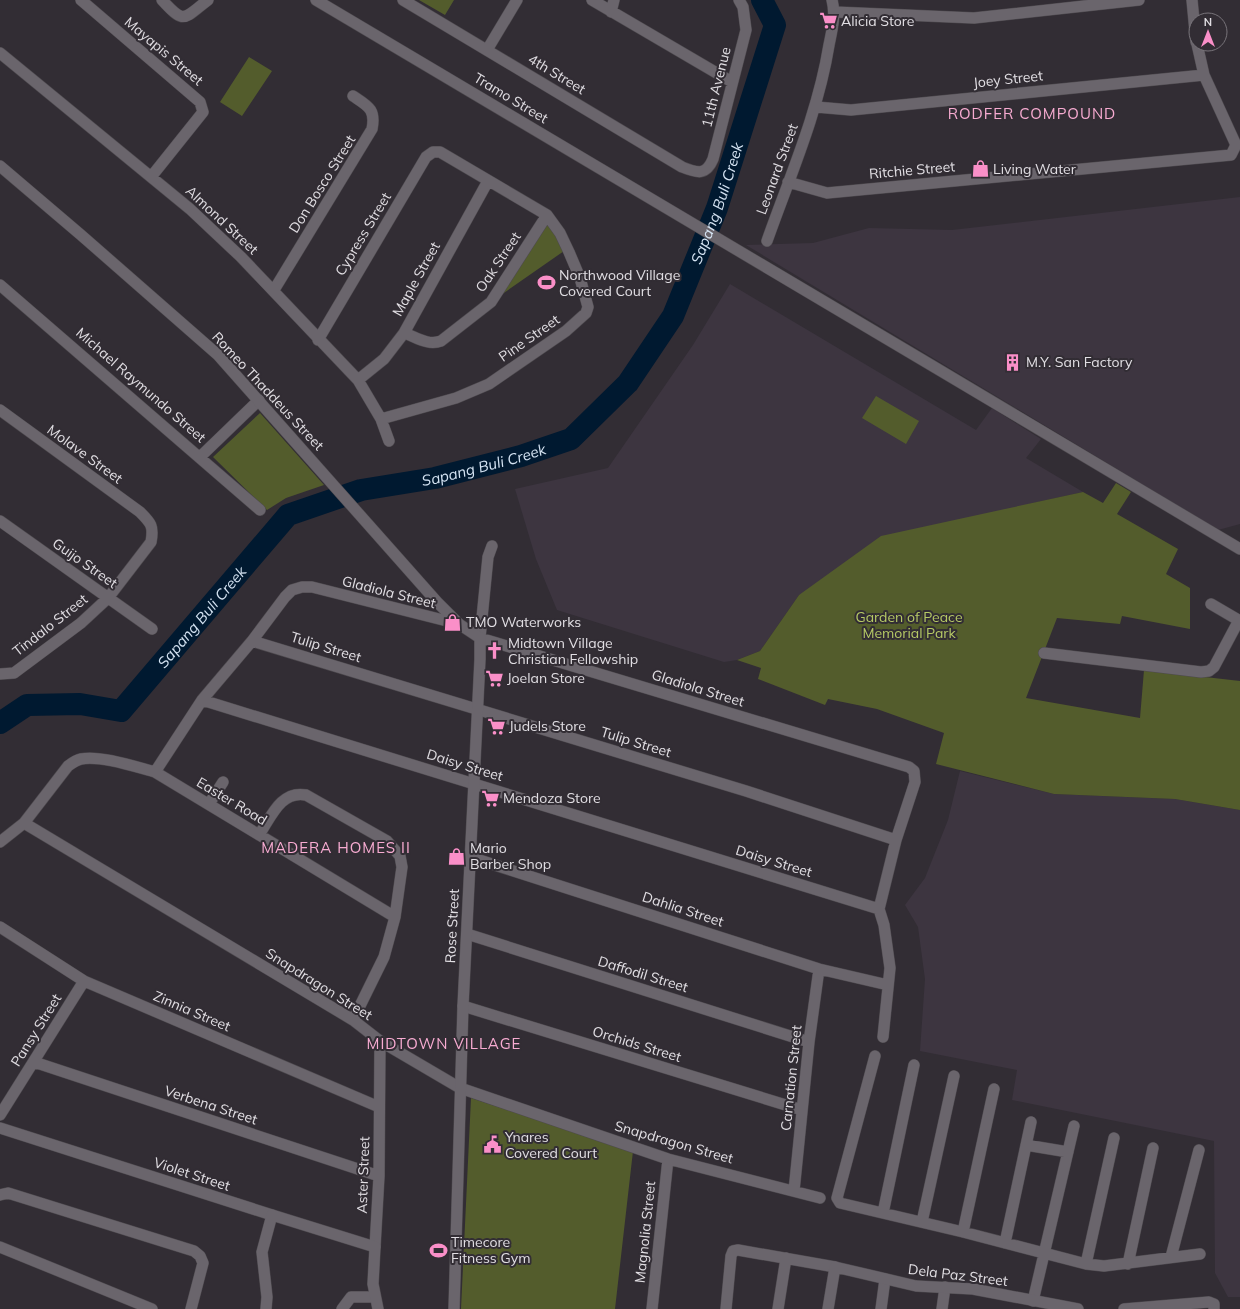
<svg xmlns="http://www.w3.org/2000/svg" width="1240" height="1309" viewBox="0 0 1240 1309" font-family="Mulish,sans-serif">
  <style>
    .built { fill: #3d3540 }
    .green { fill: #535c2c }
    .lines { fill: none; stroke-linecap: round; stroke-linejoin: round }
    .river { stroke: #001930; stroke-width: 22 }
    .minor-casing { stroke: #4e4a4f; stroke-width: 12 }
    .tertiary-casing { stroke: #4e4a4f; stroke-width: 12 }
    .minor { stroke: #6a656c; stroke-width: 11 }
    .tertiary { stroke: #6a656c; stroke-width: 11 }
    .labels { text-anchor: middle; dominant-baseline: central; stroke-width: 4; stroke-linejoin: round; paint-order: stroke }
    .poi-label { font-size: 14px; fill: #e1dee3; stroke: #322d34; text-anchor: start }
    .street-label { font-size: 14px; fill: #e1dee3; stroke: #322d34 }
    .park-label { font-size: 14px; fill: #b6ca65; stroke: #322d34 }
    .neighbourhood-label { font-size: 15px; letter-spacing: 1px; fill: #f7abd1; stroke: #322d34 }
    .water-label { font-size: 15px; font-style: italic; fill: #d5e4f3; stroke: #322d34 }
  </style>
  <rect width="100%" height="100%" fill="#322d34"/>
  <path class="built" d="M1240,197V524L1218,530L746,245L813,243L869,228L952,230Z
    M730,284L976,430L992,408L1041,439L1026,458L1083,492L1029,504L799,595L760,651L737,660L724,662L557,610L536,559L515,489L608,468L693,345Z
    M960,771L1054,794L1175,799L1240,810V1297H1228L1215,1273L1214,1141L1012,1100L1017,1070L920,1051L925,979L918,927L905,905L925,878L948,820Z"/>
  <path class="green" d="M419,0H454L445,15Z
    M249,57L272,71L242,116L220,102Z
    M548,222L564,251L498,297Z
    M876,396L919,421L906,444L862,418Z
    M260,413L324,485L286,498L267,510L213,457Z
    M1116,483L1131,492L1117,514L1178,549L1166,574L1190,588V629L1122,616L1120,624L1057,618L1026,698L1140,718L1144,670L1240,681V810L1175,799L1054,794L936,764L944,733L877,709L828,699L825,705L758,679L761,668L737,660L760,651L799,595L881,536L1083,492L1103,503Z
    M471,1098L633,1151L615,1309H461Z"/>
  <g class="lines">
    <path class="river" id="s1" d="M0,723L27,705L80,704L121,711L288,515L361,490L435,478L521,456L571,439L628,383L673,316L717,208L775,25L762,0"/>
    <defs>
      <path id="minor" d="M81,0L200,102L203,112L151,177
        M162,0C185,25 183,19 208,0
        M316,0C625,182 932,366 1240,549
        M403,0L682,167C697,173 706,176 713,159L746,30L743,7L739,0
        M592,0L732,82
        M1192,0L1196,42
        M611,12L614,0
        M835,12L974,18L1139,0
        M487,50L517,0
        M0,53L190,209L241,257L358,380L381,419L389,441
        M816,107L851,110L1204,75
        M788,182L827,193L1231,155L1236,145L1204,75L1197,44
        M767,241C790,176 818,113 829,45C832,30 836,15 832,0
        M0,285L260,510
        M274,290L372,129C376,109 368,106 353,96
        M404,333C416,337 428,346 441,341L491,302L547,215
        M318,340L426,157L433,152H440L547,215L560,233L569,252L580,278L588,307L586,313L566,331L489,384L456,398L381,419
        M358,380L384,359L404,333L488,181
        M0,410L140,512C151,523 154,526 151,542L108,598L81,623L14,673L0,674
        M200,457L259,400
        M0,521L152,629
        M492,546L488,557L480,638L909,767L914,771L915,782L896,840L879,909L884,925L890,968L883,1037
        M1211,604L1240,621
        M252,641L746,791L896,840
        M1044,653L1201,672L1209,671L1214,667L1239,620
        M202,700L879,909
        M155,772L202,700L252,641L285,597L292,590L302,587H312L459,624
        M209,804L223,782
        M24,823L353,1020L380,1041L460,1088L668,1159L820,1198
        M259,835C271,817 281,790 306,795L387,841L400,856L402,867L395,917L384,957L353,1020
        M0,842L24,823L68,766C72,763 76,760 81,759C100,755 136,767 155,772L395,917
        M470,857L819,969L888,985
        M0,927L84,981L379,1107
        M467,934L809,1042
        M463,1006L802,1110
        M875,1056L837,1198L840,1203L963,1232L1086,1264L1104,1266L1200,1254
        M34,1062L379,1176
        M0,1115L84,981
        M0,1128L272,1215
        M1026,1145L1068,1152
        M794,1191L809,1042L819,969
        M0,1195L8,1193L194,1251L200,1256L203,1263L191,1309
        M883,1213L914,1065
        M922,1222L954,1076
        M963,1232L994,1089
        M1005,1243L1031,1122
        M0,1247L152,1309
        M375,1247L379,1176L380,1041
        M1171,1257L1199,1150
        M1086,1264L1114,1138
        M1128,1264L1153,1148
        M1033,1301L1074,1126
        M342,1309L351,1297H374
        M652,1309L668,1159
        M726,1309L731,1256L733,1251L738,1250L835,1267
        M778,1309L786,1258
        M881,1309L885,1279
        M942,1309L945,1287
        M1124,1309L1209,1302L1214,1304V1309"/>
      <path id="tertiary" d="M0,166L81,235L218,355L437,602L459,624L480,638V659L463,1006L454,1309
        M266,1309L267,1297L262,1252L272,1215L375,1247L373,1284L378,1309
        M828,1309L835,1267L916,1286L973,1289L1078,1309"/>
    </defs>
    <use href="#minor" class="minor-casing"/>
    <use href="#tertiary" class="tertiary-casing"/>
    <use href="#minor" class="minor"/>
    <use href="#tertiary" class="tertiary"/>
  </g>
  <defs>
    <symbol id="supermarket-bare" viewBox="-9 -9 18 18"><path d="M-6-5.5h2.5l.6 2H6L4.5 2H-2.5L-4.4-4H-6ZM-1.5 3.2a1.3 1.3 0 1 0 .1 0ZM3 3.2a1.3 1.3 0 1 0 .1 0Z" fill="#fa8fc8" stroke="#322d34" stroke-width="2.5" paint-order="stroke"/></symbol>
    <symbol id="shop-bare" viewBox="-9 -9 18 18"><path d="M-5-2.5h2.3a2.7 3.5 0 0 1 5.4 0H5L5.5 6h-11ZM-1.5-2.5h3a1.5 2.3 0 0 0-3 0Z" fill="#fa8fc8" stroke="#322d34" stroke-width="2.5" paint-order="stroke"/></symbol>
    <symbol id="stadium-bare" viewBox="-9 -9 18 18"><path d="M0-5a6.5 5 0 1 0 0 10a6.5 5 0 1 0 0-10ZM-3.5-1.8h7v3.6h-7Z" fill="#fa8fc8" stroke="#322d34" stroke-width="2.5" paint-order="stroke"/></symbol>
    <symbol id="building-bare" viewBox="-9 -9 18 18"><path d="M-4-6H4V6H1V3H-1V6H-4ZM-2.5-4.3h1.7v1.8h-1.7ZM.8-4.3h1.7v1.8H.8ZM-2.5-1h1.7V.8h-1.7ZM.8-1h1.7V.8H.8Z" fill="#fa8fc8" stroke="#322d34" stroke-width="2.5" paint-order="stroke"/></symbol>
    <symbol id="church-bare" viewBox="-9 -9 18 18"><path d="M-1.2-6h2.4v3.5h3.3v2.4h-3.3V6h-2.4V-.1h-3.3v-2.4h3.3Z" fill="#fa8fc8" stroke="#322d34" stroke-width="2.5" paint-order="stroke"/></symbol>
    <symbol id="civic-bare" viewBox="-9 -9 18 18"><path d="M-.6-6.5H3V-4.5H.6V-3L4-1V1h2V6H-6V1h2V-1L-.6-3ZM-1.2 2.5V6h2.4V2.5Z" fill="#fa8fc8" stroke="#322d34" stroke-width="2.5" paint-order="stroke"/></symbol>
  </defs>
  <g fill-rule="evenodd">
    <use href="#supermarket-bare" x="816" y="8" width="25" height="25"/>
    <use href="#shop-bare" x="968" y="156" width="25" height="25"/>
    <use href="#stadium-bare" x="534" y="270" width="25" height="25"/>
    <use href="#building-bare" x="1000" y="350" width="25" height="25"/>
    <use href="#shop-bare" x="440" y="610" width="25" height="25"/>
    <use href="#church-bare" x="482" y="638" width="25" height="25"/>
    <use href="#supermarket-bare" x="482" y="666" width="25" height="25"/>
    <use href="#supermarket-bare" x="484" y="714" width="25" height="25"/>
    <use href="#supermarket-bare" x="478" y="786" width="25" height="25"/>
    <use href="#shop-bare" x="444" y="844" width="25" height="25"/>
    <use href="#civic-bare" x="480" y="1132" width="25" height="25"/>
    <use href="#stadium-bare" x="426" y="1238" width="25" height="25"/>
  </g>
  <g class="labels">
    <g class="poi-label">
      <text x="841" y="21">Alicia Store</text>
      <text x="993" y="169">Living Water</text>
      <text x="559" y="275">Northwood Village<tspan x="559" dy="16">Covered Court</tspan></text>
      <text x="1026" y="362">M.Y. San Factory</text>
      <text x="466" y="622">TMO Waterworks</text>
      <text x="508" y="643">Midtown Village<tspan x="508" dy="16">Christian Fellowship</tspan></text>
      <text x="507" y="678">Joelan Store</text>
      <text x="509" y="726">Judels Store</text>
      <text x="503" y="798">Mendoza Store</text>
      <text x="470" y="848">Mario<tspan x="470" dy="16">Barber Shop</tspan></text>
      <text x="505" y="1137">Ynares<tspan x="505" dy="16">Covered Court</tspan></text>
      <text x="451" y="1242">Timecore<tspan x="451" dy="16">Fitness Gym</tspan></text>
    </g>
    <g class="street-label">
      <text transform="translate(164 51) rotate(40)">Mayapis Street</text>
      <text transform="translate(557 74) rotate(31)">4th Street</text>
      <text transform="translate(1008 79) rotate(-6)">Joey Street</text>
      <text transform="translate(716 87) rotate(-76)">11th Avenue</text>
      <text transform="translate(511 98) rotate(31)">Tramo Street</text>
      <text transform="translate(777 169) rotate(-70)">Leonard Street</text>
      <text transform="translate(912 170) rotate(-5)">Ritchie Street</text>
      <text transform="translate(322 184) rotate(-58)">Don Bosco Street</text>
      <text transform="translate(222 220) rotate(43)">Almond Street</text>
      <text transform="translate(363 234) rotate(-59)">Cypress Street</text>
      <text transform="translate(498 262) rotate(-56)">Oak Street</text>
      <text transform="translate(416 279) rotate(-61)">Maple Street</text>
      <text transform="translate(529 338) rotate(-35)">Pine Street</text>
      <text transform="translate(141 385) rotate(41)">Michael Raymundo Street</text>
      <text transform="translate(268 391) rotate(47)">Romeo Thaddeus Street</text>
      <text transform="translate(85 454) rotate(36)">Molave Street</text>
      <text transform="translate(85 563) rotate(35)">Guijo Street</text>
      <text transform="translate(389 592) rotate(14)">Gladiola Street</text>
      <text transform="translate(50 625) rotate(-38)">Tindalo Street</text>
      <text transform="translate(326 647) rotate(17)">Tulip Street</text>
      <text transform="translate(698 688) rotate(17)">Gladiola Street</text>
      <text transform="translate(636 742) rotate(17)">Tulip Street</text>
      <text transform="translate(465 765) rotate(17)">Daisy Street</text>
      <text transform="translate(232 801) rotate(31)">Easter Road</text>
      <text transform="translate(774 861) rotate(17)">Daisy Street</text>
      <text transform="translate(683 909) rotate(18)">Dahlia Street</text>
      <text transform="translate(452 926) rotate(-87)">Rose Street</text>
      <text transform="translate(643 974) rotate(17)">Daffodil Street</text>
      <text transform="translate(319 984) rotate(32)">Snapdragon Street</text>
      <text transform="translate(192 1011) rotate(23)">Zinnia Street</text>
      <text transform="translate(36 1030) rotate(-58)">Pansy Street</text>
      <text transform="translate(637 1044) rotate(17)">Orchids Street</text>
      <text transform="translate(791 1078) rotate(-84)">Carnation Street</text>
      <text transform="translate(211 1105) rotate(18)">Verbena Street</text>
      <text transform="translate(674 1142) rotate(16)">Snapdragon Street</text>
      <text transform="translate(192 1174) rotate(18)">Violet Street</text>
      <text transform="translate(363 1175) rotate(-88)">Aster Street</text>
      <text transform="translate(645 1232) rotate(-84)">Magnolia Street</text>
      <text transform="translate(958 1275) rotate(7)">Dela Paz Street</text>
    </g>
    <g class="park-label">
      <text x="909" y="617">Garden of Peace<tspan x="909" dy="16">Memorial Park</tspan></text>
    </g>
    <g class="neighbourhood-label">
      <text x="1032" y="113">RODFER COMPOUND</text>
      <text x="336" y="847">MADERA HOMES II</text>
      <text x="444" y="1043">MIDTOWN VILLAGE</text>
    </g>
    <g class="water-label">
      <text stroke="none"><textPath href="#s1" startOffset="960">Sapang Buli Creek</textPath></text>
      <text stroke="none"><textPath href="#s1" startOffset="587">Sapang Buli Creek</textPath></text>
      <text stroke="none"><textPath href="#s1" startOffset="251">Sapang Buli Creek</textPath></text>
    </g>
  </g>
  <g transform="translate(1208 32)"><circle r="19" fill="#322d34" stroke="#78747a"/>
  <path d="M0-3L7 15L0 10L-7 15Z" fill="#fa8fc8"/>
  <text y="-6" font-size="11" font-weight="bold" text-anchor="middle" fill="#e1dee3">N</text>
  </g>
</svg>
